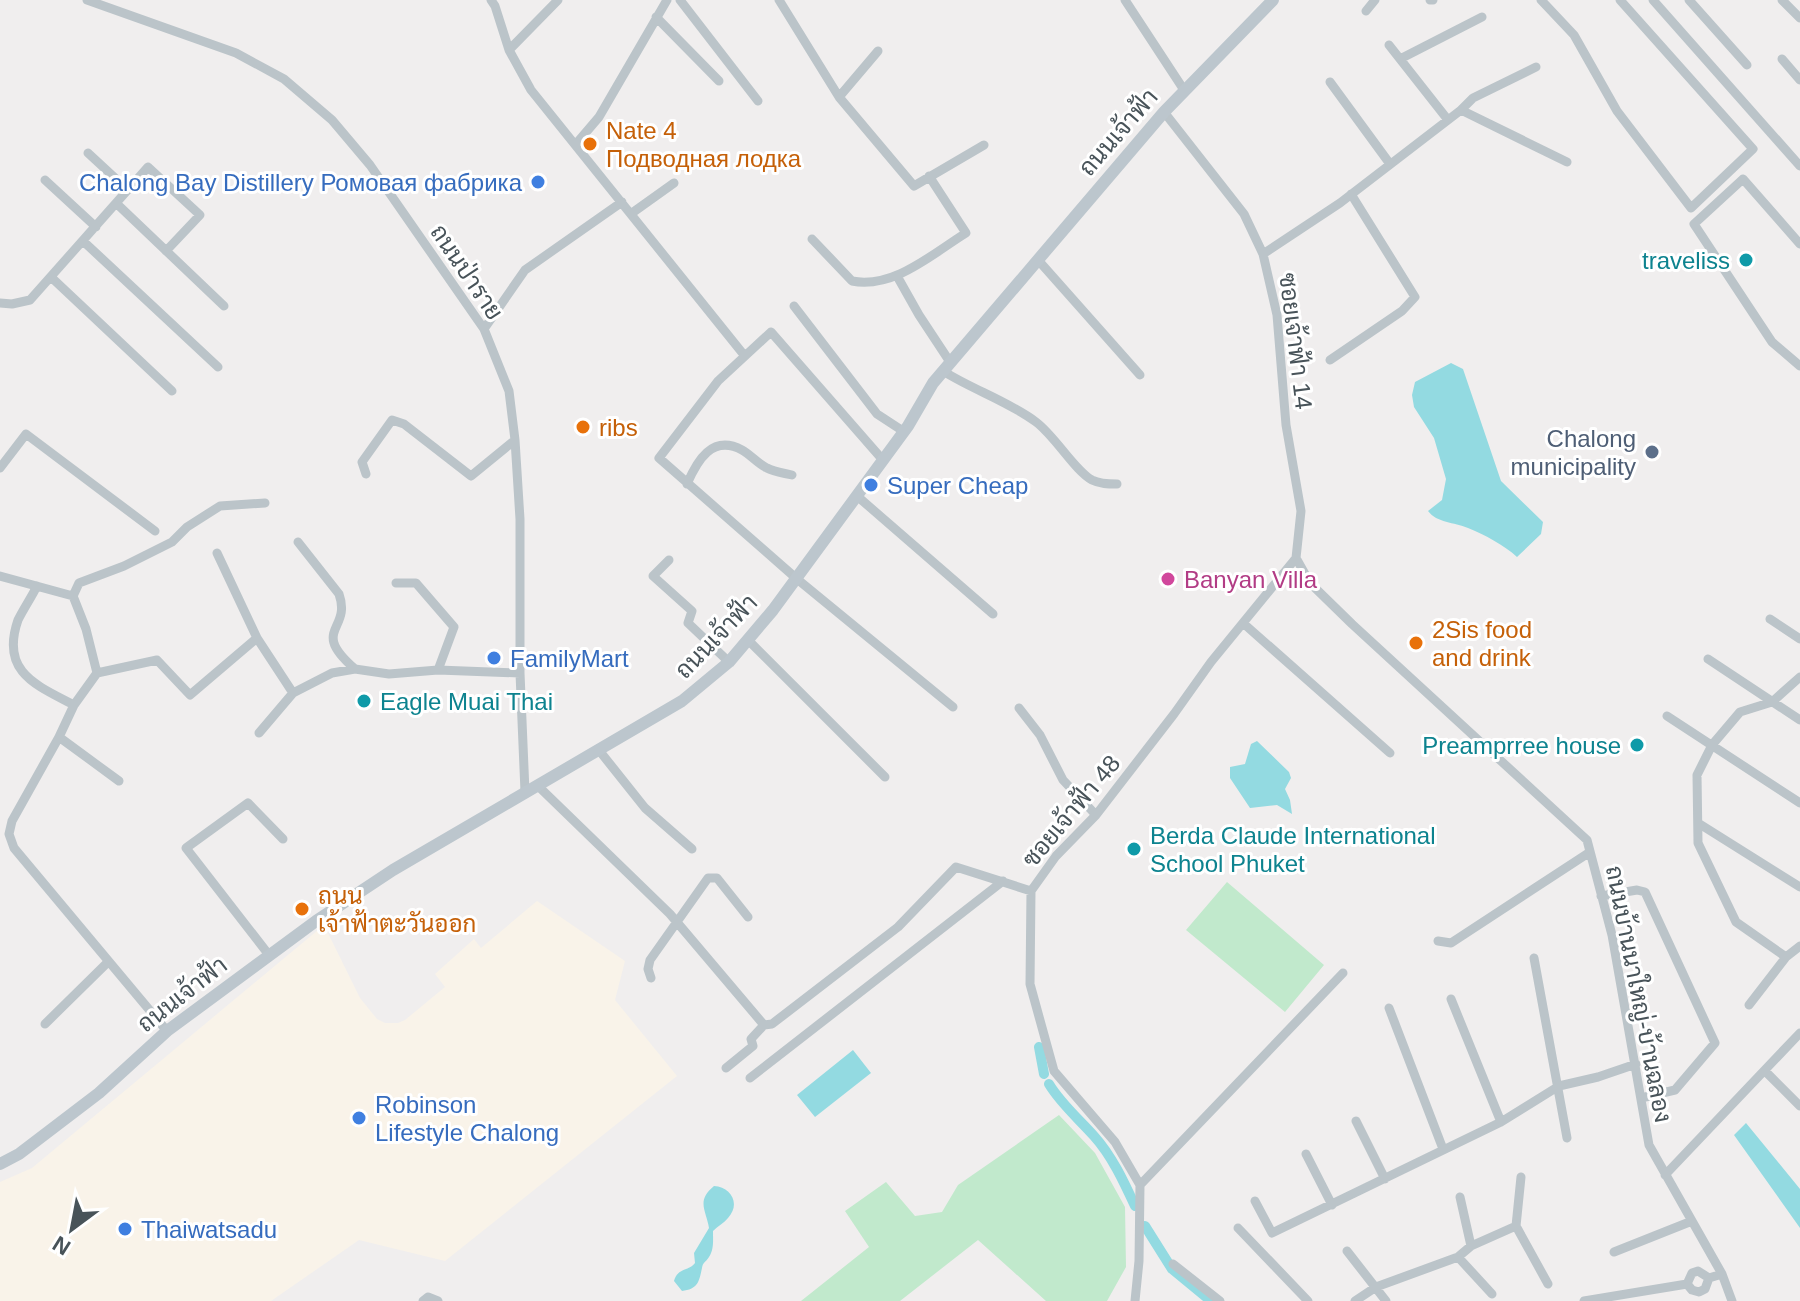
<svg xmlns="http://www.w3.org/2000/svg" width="1800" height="1301" viewBox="0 0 1800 1301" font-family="Helvetica,Sarabun,sans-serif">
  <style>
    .commercial { fill: #f9f3e9 }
    .green { fill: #c1e9cc }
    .water { fill: #93dae1 }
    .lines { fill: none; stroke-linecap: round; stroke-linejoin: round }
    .canal { stroke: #93dae1; stroke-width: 10 }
    .minor { stroke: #bbc4c9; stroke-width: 9 }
    .secondary { stroke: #bcc6cd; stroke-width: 12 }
    .food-dot { fill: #e8710a; stroke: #fff; stroke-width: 3 }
    .shop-dot { fill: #3f7fe0; stroke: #fff; stroke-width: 3 }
    .culture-dot { fill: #0f9aa8; stroke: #fff; stroke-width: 3 }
    .service-dot { fill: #5c6f8a; stroke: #fff; stroke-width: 3 }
    .hotel-dot { fill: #d1479c; stroke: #fff; stroke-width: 3 }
    .labels { text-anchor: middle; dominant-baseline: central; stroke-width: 6; stroke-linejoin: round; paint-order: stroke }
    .food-label { font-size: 24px; fill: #c56008; stroke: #fff; text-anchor: start }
    .street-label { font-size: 24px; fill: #485359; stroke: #fff }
    .shop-label { font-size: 24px; fill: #366cbe; stroke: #fff; text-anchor: start }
    .culture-label { font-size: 24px; fill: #0d838f; stroke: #fff; text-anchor: end }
    .service-label { font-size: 24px; fill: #4e5e75; stroke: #fff; text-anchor: end }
    .hotel-label { font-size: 24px; fill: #b23c85; stroke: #fff; text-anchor: start }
  </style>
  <rect width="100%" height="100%" fill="#f0eeee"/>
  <path class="commercial" d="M537,901L625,961L615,1000L677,1076L445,1261L359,1240L271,1301H0V1182L32,1168L324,925L360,998L377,1019L385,1023H398L405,1020L445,987L435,974L474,939L481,948Z"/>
  <path class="green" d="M1227,882L1324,965L1285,1012L1186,930Z
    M1059,1115L1095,1153L1125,1207L1126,1267L1107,1301H1046L978,1240L900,1301H801L869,1247L845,1211L886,1182L915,1216L942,1212L958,1185Z"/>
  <path class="water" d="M1451,363L1463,369L1501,481L1543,522L1541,534L1517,557C1504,545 1485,535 1468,528C1454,522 1437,523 1428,511L1442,500L1446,479L1434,438L1414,407L1412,395L1415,382Z
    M1257,741L1289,772L1291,778L1285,789L1290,800L1292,814L1277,805L1250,808L1230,778V767L1245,764L1251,744Z
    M853,1050L871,1073L815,1117L797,1095Z
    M1746,1123L1800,1189V1228L1734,1135Z
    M714,1186C731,1187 741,1204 728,1218C724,1223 718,1226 713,1231C713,1241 714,1249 709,1257C705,1263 703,1262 702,1268C699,1282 698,1289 682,1291L674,1281C678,1267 688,1272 695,1263L694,1253L709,1228C706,1210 696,1201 714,1186Z"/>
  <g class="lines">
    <path class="canal" d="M1039,1047L1044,1074
      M1049,1084C1061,1104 1079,1119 1094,1136C1112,1156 1124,1182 1135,1206
      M1145,1226L1172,1269L1211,1301"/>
    <path class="minor" d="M87,0L236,53L284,79L332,120L370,165L484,329L509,391L515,440L520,519V673L525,792
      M491,0L495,6L509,50L531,90L744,355
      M680,0L758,101
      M779,0L839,97L914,186L984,145
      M1125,0L1184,90
      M1430,0H1433
      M1541,0L1574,35L1617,111L1691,208L1753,149L1620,0
      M1653,0L1800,166
      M1689,0L1747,65
      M1782,0L1800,18
      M1366,11L1375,0
      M656,17L719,81
      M1389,45L1448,120
      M509,50L558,0
      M1400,59L1482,17
      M1782,59L1800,80
      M1330,82L1390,164
      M839,97L878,51
      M1461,110L1473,98L1536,67
      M1164,112L1244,214L1263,254L1277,315L1286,425L1301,511L1296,558
      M576,144L599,117L667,0
      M88,153L128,190
      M45,180L96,227
      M116,203L224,306
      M632,213L674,183
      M812,239L852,281C894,289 932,254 966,233L929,176
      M83,241L218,367
      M1800,244L1743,179L1694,224L1772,342L1800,366
      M1263,254L1340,203L1461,110L1567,162
      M1038,260L1140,375
      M897,276L919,315L950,362
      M52,278L172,391
      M0,303L12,304L30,300L148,167L200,215L166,251
      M794,306L877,414L903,431
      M484,329L525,270L622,202
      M1330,360L1402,311L1415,297L1351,194
      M943,371C973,390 1008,401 1036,422C1055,436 1075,471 1092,480C1100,484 1108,484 1117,484
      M882,459L771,332L718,381L659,458L797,579L953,707
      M0,468L26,434L155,531
      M366,474L362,462L392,420L404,424L471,476L515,440
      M687,484C697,461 712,434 742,450C751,455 758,464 767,468C774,472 784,473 792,475
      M857,496L993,614
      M298,542L339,594C352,631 309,629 355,669
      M217,553L257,638L293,693
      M1296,558L1310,583L1352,624L1587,840L1612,935L1649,1145L1722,1274L1732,1301
      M669,560L653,576L692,611L688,623L729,662
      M0,576L73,596L86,629L97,673
      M396,583H416L454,627L438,670
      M37,586C31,598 24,608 18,620C0,672 36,685 74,705
      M73,596L79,583L124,566L172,542L187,527L220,506L265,503
      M1770,619L1800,639
      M1243,623L1390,753
      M748,640L885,777
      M1708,659L1800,720
      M1800,677L1772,702L1740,712L1712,745L1697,775L1698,843L1736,922L1786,957L1800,946
      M1019,708L1040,735L1063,780L1096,815
      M1667,716L1800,803
      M259,733L293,693L332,673L355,669L389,674L438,670L520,673
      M59,737L12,821L9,834L14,848L167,1031
      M598,749L645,808L692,849
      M119,781L59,737L74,705L97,673L157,660L190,695L257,638
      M537,785L670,914L764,1025L772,1024L898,927L956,867L1031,891
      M1698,823L1800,887
      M1601,896L1637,890L1645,892L1715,1043L1675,1090L1641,1098
      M1438,941L1451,943L1590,852
      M269,955L186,848L248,803L283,839
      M1534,958L1567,1138
      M651,978L648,969L650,960L708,878H717L748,917
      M1451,999L1501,1122
      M1749,1005L1786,957
      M1389,1008L1443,1149
      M45,1024L108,962
      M726,1068L753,1046L751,1039L764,1025
      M1765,1071L1800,1106
      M750,1078L1003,881
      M1356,1121L1385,1179
      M1306,1154L1332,1205
      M1665,1175L1800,1033
      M1140,1185L1343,973
      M1460,1197L1471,1246
      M1255,1201L1272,1233L1501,1122L1559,1086L1598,1077L1636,1064
      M1516,1226L1548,1284
      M1238,1228L1308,1301
      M1347,1251L1386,1301
      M1614,1252L1692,1221
      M1458,1257L1492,1294
      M1173,1264L1220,1301
      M1687,1284L1692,1290L1699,1292L1705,1289L1709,1278L1722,1274
      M1687,1284L1692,1273L1698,1271L1709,1278
      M423,1301L428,1297L438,1301
      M1135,1301L1139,1261L1140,1185L1115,1142L1054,1071L1030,984L1031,891L1056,856L1096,815L1174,714L1211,662L1296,558
      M1355,1301L1376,1287L1458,1257L1471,1246L1516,1226L1521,1177
      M1584,1301L1687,1284"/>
    <path class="secondary" d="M0,1164L19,1154L99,1093L167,1031L316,921L393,870L682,701L729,662L773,610L908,426L933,383L1164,112L1273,0"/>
  </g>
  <g class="food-dot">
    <circle cx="590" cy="144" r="8"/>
    <circle cx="583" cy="427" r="8"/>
    <circle cx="1416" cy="643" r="8"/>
    <circle cx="302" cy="909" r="8"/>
  </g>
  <g class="shop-dot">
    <circle cx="538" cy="182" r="8"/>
    <circle cx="871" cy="485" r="8"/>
    <circle cx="494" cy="658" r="8"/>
    <circle cx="359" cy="1118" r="8"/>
    <circle cx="125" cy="1229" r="8"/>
  </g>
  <g class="culture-dot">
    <circle cx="1746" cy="260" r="8"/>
    <circle cx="364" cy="701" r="8"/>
    <circle cx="1637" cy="745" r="8"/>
    <circle cx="1134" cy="849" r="8"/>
  </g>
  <circle class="service-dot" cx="1652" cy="452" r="8"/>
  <circle class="hotel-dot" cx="1168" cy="579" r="8"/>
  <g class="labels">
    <g class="food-label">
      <text x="606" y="130">Nate 4<tspan x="606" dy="28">Подводная лодка</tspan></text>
      <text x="599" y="427">ribs</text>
      <text x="1432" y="629">2Sis food<tspan x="1432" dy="28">and drink</tspan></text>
      <text x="318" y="895">ถนน<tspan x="318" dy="28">เจ้าฟ้าตะวันออก</tspan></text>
    </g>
    <g class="street-label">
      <text transform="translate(1118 132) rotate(-49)">ถนนเจ้าฟ้า</text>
      <text transform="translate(467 272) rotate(56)">ถนนป่าราย</text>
      <text transform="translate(1296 341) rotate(83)">ซอยเจ้าฟ้า 14</text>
      <text transform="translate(716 636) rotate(-46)">ถนนเจ้าฟ้า</text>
      <text transform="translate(1071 811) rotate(-50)">ซอยเจ้าฟ้า 48</text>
      <text transform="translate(182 994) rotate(-38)">ถนนเจ้าฟ้า</text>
      <text transform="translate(1639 994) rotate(79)">ถนนบ้านนาใหญ่-บ้านฉลอง</text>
    </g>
    <g class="shop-label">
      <text x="522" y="182" text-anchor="end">Chalong Bay Distillery Ромовая фабрика</text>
      <text x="887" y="485">Super Cheap</text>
      <text x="510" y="658">FamilyMart</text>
      <text x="375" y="1104">Robinson<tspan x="375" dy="28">Lifestyle Chalong</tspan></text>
      <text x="141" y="1229">Thaiwatsadu</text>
    </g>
    <g class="culture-label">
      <text x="1730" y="260">traveliss</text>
      <text x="380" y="701" text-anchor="start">Eagle Muai Thai</text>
      <text x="1621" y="745">Preamprree house</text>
      <text x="1150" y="835" text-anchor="start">Berda Claude International<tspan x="1150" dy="28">School Phuket</tspan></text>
    </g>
    <g class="service-label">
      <text x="1636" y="438">Chalong<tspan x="1636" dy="28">municipality</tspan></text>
    </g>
    <g class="hotel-label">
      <text x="1184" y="579">Banyan Villa</text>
    </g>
  </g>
  <g transform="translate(72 1229) rotate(212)" stroke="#ffffff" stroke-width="6" paint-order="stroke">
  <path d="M0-6L14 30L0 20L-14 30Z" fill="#485359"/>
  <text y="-12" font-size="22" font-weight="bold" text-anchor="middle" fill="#485359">N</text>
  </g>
</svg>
